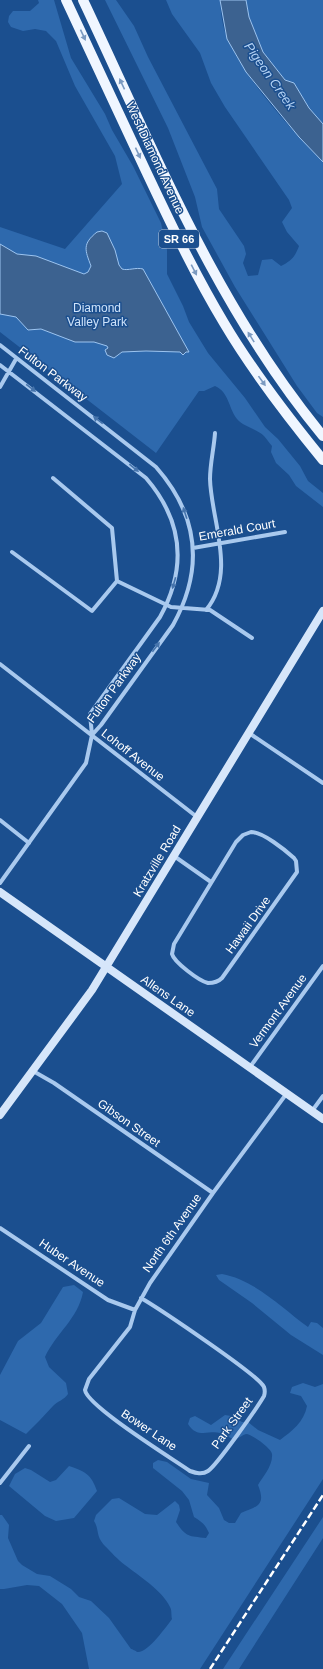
<svg xmlns="http://www.w3.org/2000/svg" width="323" height="1669" viewBox="0 0 323 1669" font-family="Arial,sans-serif">
  <style>
    .green { fill: #2e69ad }
    .water { fill: #3c6290; stroke: #9cc4f0 }
    .lines { fill: none; stroke-linecap: round; stroke-linejoin: round }
    .street { stroke: #a9c9ee; stroke-width: 4 }
    .secondary { stroke: #d6e6fa; stroke-width: 8 }
    .primary { stroke: #f0f6ff; stroke-width: 10 }
    .rail { stroke: #fff; stroke-width: 2.5; stroke-dasharray: 7 3; stroke-linecap: butt }
    .oneway { fill: #7b9ac1 }
    .oneway2 { fill: #4674ac }
    .labels { text-anchor: middle; dominant-baseline: central; stroke-width: 3; stroke-linejoin: round; paint-order: stroke }
    .shield { fill: #1b4f8f; stroke: #bbcadd; stroke-width: 1 }
    .shield-label { font-size: 11px; font-weight: bold; fill: #fff }
    .street-label { font-size: 12px; fill: #fff; stroke: #1b4f8f }
    .park-label { font-size: 12px; fill: #cfe3fa; stroke: #1b4f8f }
    .water-label { font-size: 13px; font-style: italic; fill: #b5d3f5; stroke: #1b4f8f }
  </style>
  <rect width="100%" height="100%" fill="#1b4f8f"/>
  <path class="green" d="M38,0H54L71,58L105,114L112,130L133,166L161,223L167,250V274L183,306L189,322L208,353L245,398L265,427L278,439L300,466L308,481L323,493V507L296,486L289,475L276,463L271,452L272,446C269,443 267,439 264,436C257,429 244,427 237,419C228,407 229,392 215,386L204,391H199L156,453L0,332V227L65,249L122,184L115,156L75,86L56,41L46,31L35,29L23,31L11,27L8,22L9,16L13,11H30L39,3Z
    M105,0H116L134,26L148,57L217,189L219,209L244,246L246,254L243,263L248,276L258,275L262,260L272,259L281,266C291,261 295,257 299,246L287,232L282,222L292,208L289,200L225,107L211,83L200,53L172,14L166,0H220C221,13 222,27 228,39C247,82 290,128 323,162V417L317,413L297,386L235,287L202,227L195,197L168,128Z
    M246,0H323V124L309,108L294,84L285,80L263,52L249,17Z
    M222,1274C255,1280 282,1308 308,1327L311,1322L317,1323L323,1328V1355L291,1335L252,1303L219,1280L216,1275Z
    M74,1285L83,1292C78,1319 56,1333 45,1357L49,1367L66,1383L68,1394C64,1400 58,1401 53,1406C44,1416 35,1425 26,1434L0,1420V1375L18,1341L41,1323L63,1287Z
    M303,1383L315,1387L323,1384V1479L200,1669H89L82,1633L62,1604L39,1586L27,1585L4,1589H0V1515H2L9,1525L8,1538L18,1561L22,1565L37,1574L50,1576L71,1589L79,1597L91,1601L109,1618L131,1649C132,1649 136,1651 137,1652C147,1654 166,1627 172,1619C171,1615 172,1610 170,1607C162,1590 139,1576 125,1565C118,1560 111,1552 105,1546C95,1535 100,1531 94,1521L96,1515L112,1499L119,1498L145,1514L157,1515L175,1501L179,1505L180,1510L176,1522C186,1537 188,1536 206,1538L209,1533C205,1524 202,1522 194,1517L189,1500L182,1491L153,1468V1463L158,1460L167,1462L191,1479L209,1483L207,1495L219,1508L224,1520L229,1523H235L241,1513C258,1506 266,1505 258,1485C263,1476 273,1466 272,1454C272,1449 252,1434 246,1434C243,1435 238,1438 235,1440C230,1438 225,1434 220,1433C209,1430 197,1439 188,1424L190,1418L195,1416L211,1425L225,1415L231,1416L242,1422H248L258,1430L280,1440C292,1431 304,1422 307,1406L301,1396L290,1393L292,1387Z
    M69,1466C86,1472 91,1474 97,1491L74,1518L56,1521L45,1516L9,1486L15,1474L25,1468L31,1470L50,1482L56,1480Z
    M323,1517V1538L239,1669H223Z"/>
  <path class="water" d="M220,0H246L249,17L263,52L285,80L294,83L309,108L323,124V162L299,137L246,72L227,39Z
    M102,231L107,233L115,250L119,265L122,269C128,271 136,267 143,269L189,352H186L183,355L180,352L146,351L122,352L114,358L107,355L105,350L108,348L107,346L94,342H75L41,329L28,330L16,317L0,314V244L17,254L36,256L84,274L88,272L91,266C85,250 82,244 97,232Z"/>
  <g class="lines">
    <path class="street" d="M0,345L156,467C199,516 204,569 173,625L101,725L92,735
      M0,365L146,478C183,521 187,568 160,617L90,714L92,735L86,763L0,883
      M0,387L16,359
      M53,478L112,528L117,581
      M193,548L285,532
      M12,552L92,611L117,581
      M117,581L171,607L210,610L252,638
      M206,610C237,573 211,520 210,479C210,464 214,448 215,433
      M0,664L197,817
      M249,733L323,783
      M0,820L29,843
      M251,832C263,832 285,850 294,858L296,861L297,872L222,978C219,981 213,983 208,983C199,981 174,962 172,954L174,944L236,842L243,835Z
      M174,856L211,882
      M250,1067L323,966
      M33,1071L54,1083L213,1193
      M312,1111L323,1096
      M0,1228L108,1300L135,1310
      M141,1298C158,1308 260,1376 264,1387C265,1390 265,1393 264,1396C257,1408 217,1465 208,1471C202,1475 196,1473 190,1471C173,1459 87,1406 85,1390L89,1379L130,1327L135,1310L150,1283L213,1193L287,1093
      M0,1483L29,1446"/>
    <path class="secondary" d="M0,892L323,1119
      M0,1115L92,990L323,611"/>
    <path class="primary" d="M66,0C92,56 118,111 144,167C169,220 194,273 224,323C253,372 287,416 323,460
      M83,0C154,150 216,307 323,436"/>
    <path class="rail" d="M210,1669L323,1495"/>
  </g>
  <defs><path id="oneway-solid" d="M-6-.8H1V-3.2L6.5 0L1 3.2V.8H-6Z"/></defs>
  <g class="oneway">
    <use href="#oneway-solid" transform="translate(83 35) rotate(65)"/>
    <use href="#oneway-solid" transform="translate(122 84) rotate(-115)"/>
    <use href="#oneway-solid" transform="translate(138 153) rotate(65)"/>
    <use href="#oneway-solid" transform="translate(194 270) rotate(63)"/>
    <use href="#oneway-solid" transform="translate(251 337) rotate(-122)"/>
    <use href="#oneway-solid" transform="translate(262 381) rotate(54)"/>
  </g>
  <g class="oneway2">
    <use href="#oneway-solid" transform="translate(31 388) rotate(37)"/>
    <use href="#oneway-solid" transform="translate(98 420) rotate(-142)"/>
    <use href="#oneway-solid" transform="translate(134 468) rotate(39)"/>
    <use href="#oneway-solid" transform="translate(185 513) rotate(-108)"/>
    <use href="#oneway-solid" transform="translate(174 583) rotate(106)"/>
    <use href="#oneway-solid" transform="translate(156 647) rotate(-53)"/>
  </g>
  <g class="labels">
    <rect class="shield" x="159" y="230" width="40" height="18" rx="3"/>
    <g class="shield-label">
      <text x="179" y="239">SR 66</text>
    </g>
    <g class="street-label">
      <text transform="translate(155 158) rotate(65)">West Diamond Avenue</text>
      <text transform="translate(53 374) rotate(37)">Fulton Parkway</text>
      <text transform="translate(237 530) rotate(-10)">Emerald Court</text>
      <text transform="translate(114 688) rotate(-54)">Fulton Parkway</text>
      <text transform="translate(133 755) rotate(38)">Lohoff Avenue</text>
      <text transform="translate(157 861) rotate(-59)">Kratzville Road</text>
      <text transform="translate(248 925) rotate(-54)">Hawaii Drive</text>
      <text transform="translate(168 996) rotate(35)">Allens Lane</text>
      <text transform="translate(278 1011) rotate(-54)">Vermont Avenue</text>
      <text transform="translate(129 1123) rotate(35)">Gibson Street</text>
      <text transform="translate(172 1233) rotate(-55)">North 6th Avenue</text>
      <text transform="translate(72 1263) rotate(34)">Huber Avenue</text>
      <text transform="translate(232 1423) rotate(-54)">Park Street</text>
      <text transform="translate(149 1430) rotate(34)">Bower Lane</text>
    </g>
    <g class="park-label">
      <text x="97" y="308">Diamond<tspan x="97" dy="14">Valley Park</tspan></text>
    </g>
    <g class="water-label">
      <text transform="translate(270 76) rotate(55)">Pigeon Creek</text>
    </g>
  </g>
</svg>
